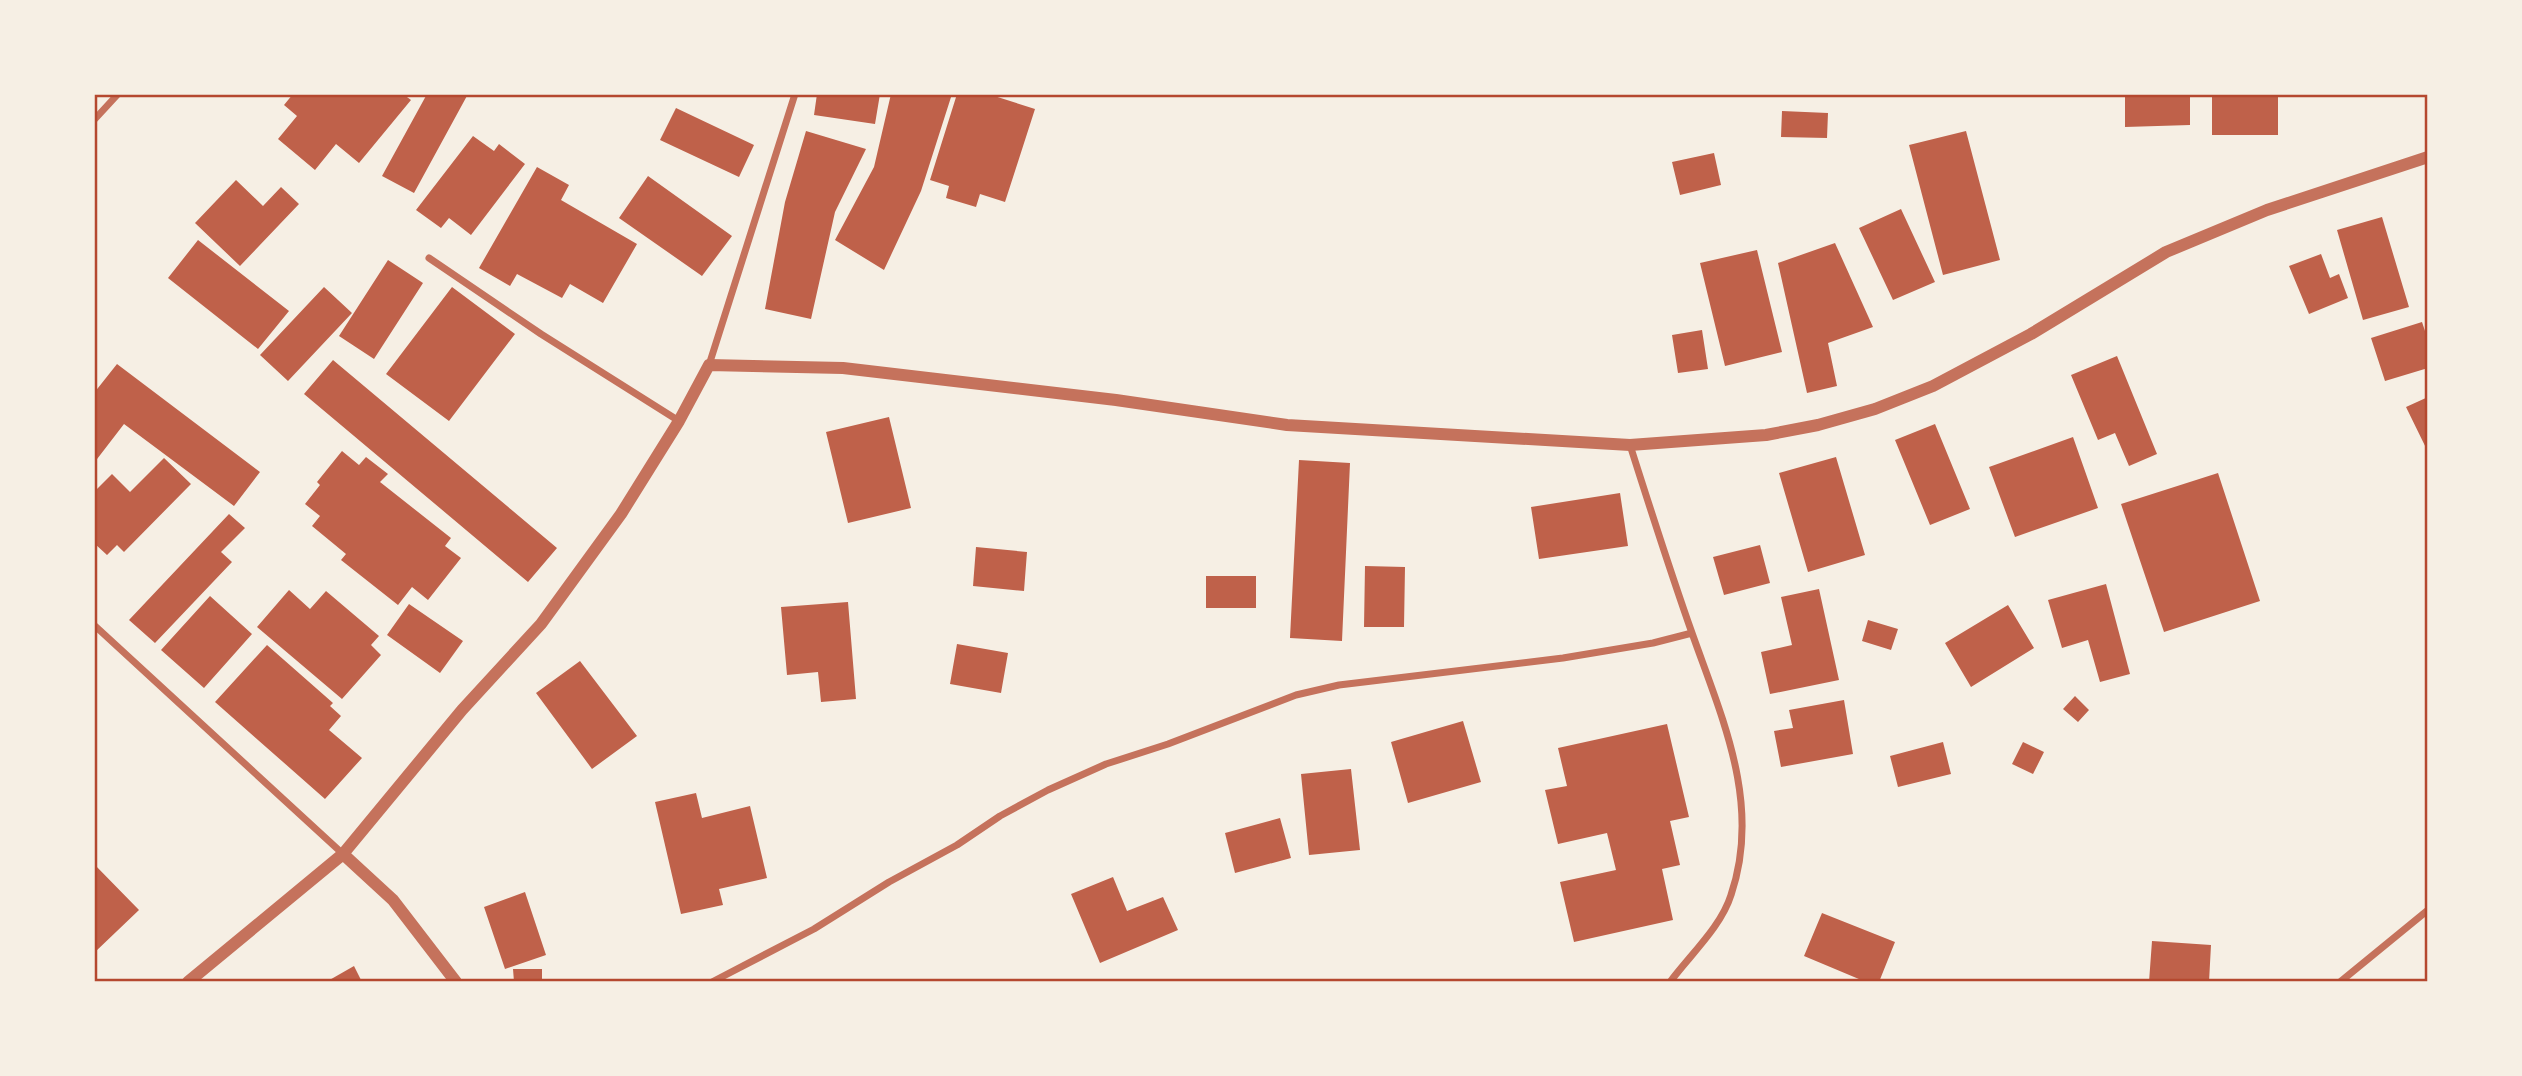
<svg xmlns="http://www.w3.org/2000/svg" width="2522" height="1076" viewBox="0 0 2522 1076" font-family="'Alegreya Sans',sans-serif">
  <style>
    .building { fill: #bf614a }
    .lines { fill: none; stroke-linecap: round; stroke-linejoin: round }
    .minor { stroke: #c5725c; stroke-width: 7 }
    .tertiary { stroke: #c5725c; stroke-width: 12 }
    .neatline { fill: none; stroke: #b5482f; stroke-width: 2.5 }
  </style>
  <rect width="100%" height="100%" fill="#f6efe4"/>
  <path class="building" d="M293,94H403L411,100L359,163L336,144L315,170L278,139L297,116L284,105Z
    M427,94H468L414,193L382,176Z
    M817,94H880L875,124L814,115Z
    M891,94H952L921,191L884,270L835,240L874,167Z
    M957,94H988L1035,109L1005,202L980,194L976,207L946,198L949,186L930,180Z
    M2125,94H2190V125L2125,127Z
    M2212,94H2278V135H2212Z
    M676,108L754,145L739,177L660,140Z
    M1782,111L1828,113L1827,138L1781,137Z
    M806,131L866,149L835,212L811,319L765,309L785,202Z
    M1966,131L2000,260L1943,275L1909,145Z
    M473,136L494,151L499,144L525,164L471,235L449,218L441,228L416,210Z
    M1714,153L1721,185L1680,195L1672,162Z
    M537,167L569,185L561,200L637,244L603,303L570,284L562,298L517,274L510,286L479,268Z
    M648,176L732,236L702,276L619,218Z
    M236,180L263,206L281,187L299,204L240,266L195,223Z
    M1901,209L1935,282L1893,300L1859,228Z
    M2382,217L2409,307L2363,320L2337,230Z
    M198,240L289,311L258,349L168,278Z
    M1835,243L1873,327L1828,343L1837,386L1807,393L1778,263Z
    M1757,250L1782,352L1725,366L1700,263Z
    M2321,254L2330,278L2339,274L2348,298L2309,314L2289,266Z
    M388,260L423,283L374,359L339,336Z
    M324,287L352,313L288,381L260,355Z
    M452,287L515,334L449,421L386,374Z
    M2422,322L2428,340V368L2385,381L2371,338Z
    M1702,330L1708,369L1678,373L1672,335Z
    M2117,356L2157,454L2129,466L2115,433L2098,440L2071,375Z
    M333,360L557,548L528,582L304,394Z
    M117,364L260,472L234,506L124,424L94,463V393Z
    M2428,397V452L2406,407Z
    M889,417L911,508L848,523L826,432Z
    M1935,424L1970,509L1930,525L1895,440Z
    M2073,437L2098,508L2015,537L1989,467Z
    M342,451L359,465L366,457L388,474L380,482L451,538L445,546L461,558L428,600L412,587L398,605L341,560L346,554L312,526L320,516L305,504L320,485L317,482Z
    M1836,457L1865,555L1808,572L1779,473Z
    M164,458L191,484L124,552L117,545L107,555L94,543V492L112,474L130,492Z
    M1299,460L1350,463L1342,641L1290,638Z
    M2218,473L2260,601L2164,632L2121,504Z
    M1620,493L1628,546L1539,559L1531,507Z
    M229,514L245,528L221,552L232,562L155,643L129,620Z
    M1760,545L1770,583L1724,595L1713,557Z
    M976,547L1027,552L1024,591L973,586Z
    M1365,566L1405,567L1404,627H1364Z
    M1206,576H1256V608H1206Z
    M2106,584L2130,674L2100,682L2088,640L2062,648L2048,600Z
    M1819,589L1839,680L1770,694L1761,652L1792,645L1781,597Z
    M289,590L310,609L326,591L379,636L371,645L381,655L342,699L257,627Z
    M210,596L252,634L204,688L161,650Z
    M848,602L856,699L821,702L818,672L787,675L781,607Z
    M409,604L463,641L440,673L387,635Z
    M2008,605L2034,648L1971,687L1945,643Z
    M1868,620L1898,629L1891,650L1862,641Z
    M957,644L1008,653L1001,693L950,684Z
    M267,645L333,703L330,706L341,716L329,730L362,758L325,799L215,702Z
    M580,661L637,736L592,769L536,693Z
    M2075,696L2089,710L2078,722L2063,709Z
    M1844,700L1853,754L1781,767L1774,731L1793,728L1789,710Z
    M1463,721L1481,782L1408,803L1391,742Z
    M1667,724L1689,817L1670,821L1680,865L1662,869L1673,920L1574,942L1560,882L1616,870L1607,833L1558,844L1545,790L1567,786L1558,748Z
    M1943,742L1951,774L1898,787L1890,756Z
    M2023,742L2044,752L2033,774L2012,764Z
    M1351,769L1360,850L1309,855L1301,774Z
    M696,793L702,818L750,806L767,878L719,889L723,905L681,914L655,802Z
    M1280,818L1291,858L1235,873L1225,833Z
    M94,864L139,910L94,953Z
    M1113,877L1127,911L1163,897L1178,930L1100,963L1071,894Z
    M525,892L546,955L505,969L484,907Z
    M1822,913L1895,942L1879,982H1866L1804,956Z
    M2152,941L2211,945L2209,982H2149Z
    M354,966L362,982H326Z
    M513,969H542V982H514Z"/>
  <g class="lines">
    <path class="minor" d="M94,120L118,94
      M429,258L541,334L679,421
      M709,365L795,94
      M1630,445C1650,508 1670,571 1692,633C1722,718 1762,804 1731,895C1721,927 1690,955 1670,982
      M94,625L343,854
      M712,982L814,929L889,882L957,845L1000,816L1048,790L1106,764L1168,744L1296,695L1339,685L1563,658L1653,643L1692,633
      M2340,982L2428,910"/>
    <path class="tertiary" d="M343,854L393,900L456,982
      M188,982L343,854L462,710L541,624L621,514L679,421L709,365L843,368L1116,400L1287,425L1630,445L1766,435L1818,425L1875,409L1933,386L2031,334L2166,252L2267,210L2428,157"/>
  </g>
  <rect width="2522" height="1076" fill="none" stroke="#f6efe4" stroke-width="192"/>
  <rect x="96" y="96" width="2330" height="884" class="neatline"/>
</svg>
